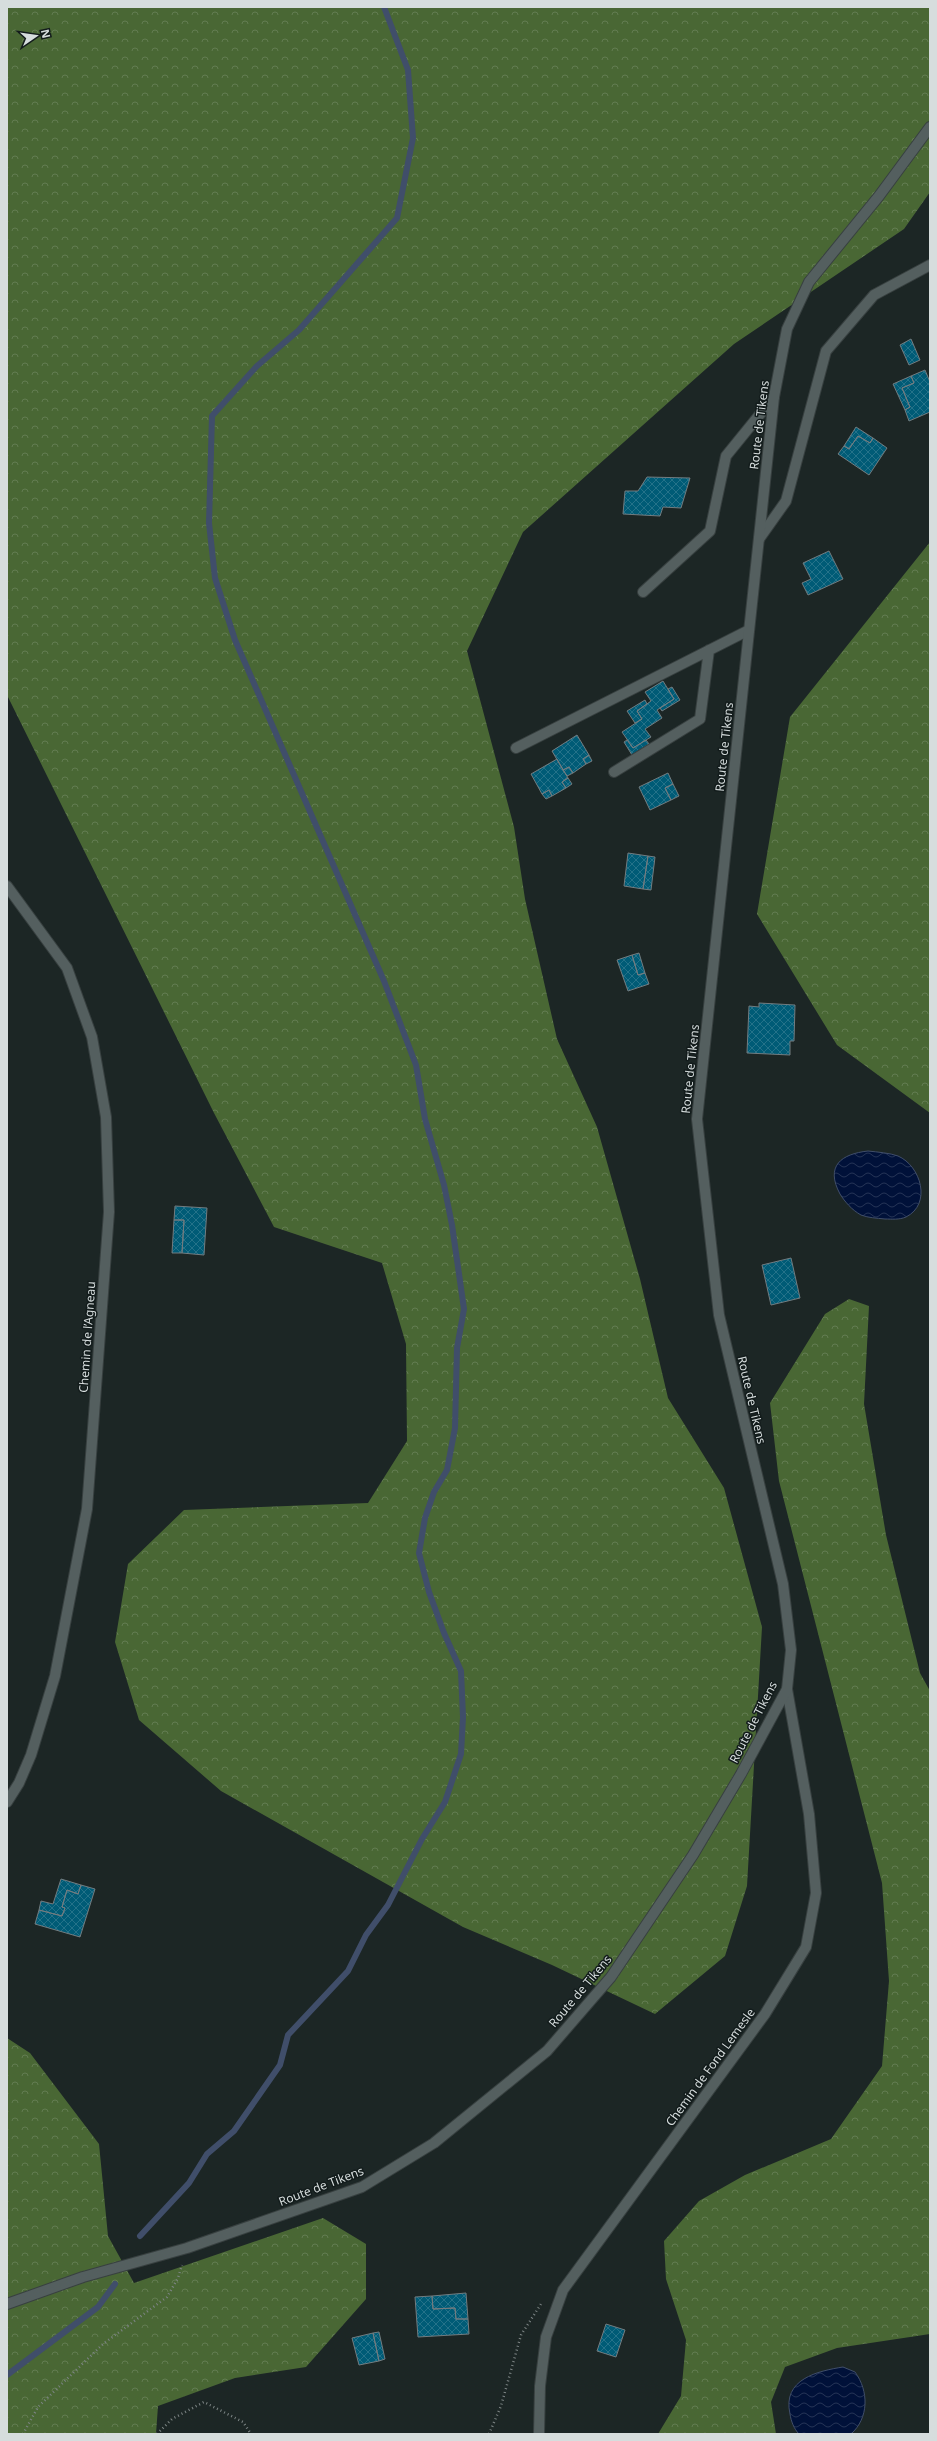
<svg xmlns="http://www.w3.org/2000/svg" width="937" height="2441" viewBox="0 0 937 2441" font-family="'Noto Sans',sans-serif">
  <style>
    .forest { fill: url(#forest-crowns) }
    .water { fill: url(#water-waves); stroke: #404e6a }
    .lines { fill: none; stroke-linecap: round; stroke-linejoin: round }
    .stream { stroke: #404e6a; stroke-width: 6 }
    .building { fill: url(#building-cross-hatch); stroke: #727c80 }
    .minor-casing { stroke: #384040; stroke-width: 12 }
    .tertiary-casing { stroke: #384040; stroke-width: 12 }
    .path { stroke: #7d8585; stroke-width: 2.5; stroke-dasharray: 1 3; stroke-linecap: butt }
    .minor { stroke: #545f5f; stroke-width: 10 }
    .tertiary { stroke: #545f5f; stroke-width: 10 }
    .labels { text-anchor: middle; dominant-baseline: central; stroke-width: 3; stroke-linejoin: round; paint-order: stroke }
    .street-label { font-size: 12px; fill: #d6dddd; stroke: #131c1c }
  </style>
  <defs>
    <pattern id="forest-crowns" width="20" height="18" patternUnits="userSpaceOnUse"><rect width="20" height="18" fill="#496734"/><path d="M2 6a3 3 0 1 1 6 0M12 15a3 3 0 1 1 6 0" fill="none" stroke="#627c51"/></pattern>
    <pattern id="water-waves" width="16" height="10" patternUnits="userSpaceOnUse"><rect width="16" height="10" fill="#001139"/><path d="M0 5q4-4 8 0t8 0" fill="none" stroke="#243355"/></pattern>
    <pattern id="building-cross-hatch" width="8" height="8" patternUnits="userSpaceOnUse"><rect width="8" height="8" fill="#005b76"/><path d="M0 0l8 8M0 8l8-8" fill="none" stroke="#247289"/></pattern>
  </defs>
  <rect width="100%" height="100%" fill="#1c2625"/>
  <path class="forest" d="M7,7H930V192L904,229L734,344L523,532L467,651L514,827L525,899L557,1039L597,1127L640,1279L668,1398L724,1488L762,1627L747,1886L725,1956L655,2014L552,1965L463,1927L221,1791L139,1720L115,1642L128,1564L184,1510L368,1503L407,1441L406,1344L382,1263L274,1227L214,1113L7,695Z
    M930,542V1113L837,1045L757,914L790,717Z
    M849,1299L869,1306L864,1404L886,1535L920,1673L930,1691V2334L837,2348L785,2367L771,2402L776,2434H658L681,2396L686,2340L666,2279L664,2241L699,2201L745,2175L831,2139L882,2066L889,1981L882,1883L779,1481L770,1403L825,1314Z
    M7,2038L30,2053L99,2144L108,2236L134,2283L323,2218L366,2244V2299L306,2367L235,2378L158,2406L156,2434H7Z"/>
  <path class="water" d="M868,1151C877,1152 890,1153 898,1156C921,1166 932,1204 906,1217C899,1220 892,1219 885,1219C876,1218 869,1218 861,1215C852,1210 845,1202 840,1194C825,1166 841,1154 868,1151Z
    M843,2367L855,2372C869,2391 869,2418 851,2434H799C794,2429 791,2421 790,2414C782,2379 818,2371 843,2367Z"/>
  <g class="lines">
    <path class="stream" d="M140,2236L189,2183L207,2154L234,2131L280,2065L288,2035L348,1971L366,1935L388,1905L422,1839L445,1802L461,1754L463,1717L461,1671L444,1633L429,1592L419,1553L425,1518L434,1492L447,1470L455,1428L457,1348L464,1309L452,1225L444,1185L425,1119L416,1065L384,981L235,640L215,578L209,523L212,416L257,366L299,330L397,218L413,138L408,70L384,7
      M7,2375L98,2307L115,2284"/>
  </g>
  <path class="building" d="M911,339L920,360L909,365L900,345Z
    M925,370L930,382V412L909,421L905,410L910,407L902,388L914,383L911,376Z
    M911,376L914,383L902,388L910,407L905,410L893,384Z
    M856,427L873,438L870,443L858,436L849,449L844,446Z
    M858,436L870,443L873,438L887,448L869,475L838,454L844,446L849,449Z
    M647,477L690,478L681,508L663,507L660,516L623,514L625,491H638Z
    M829,551L843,579L808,595L802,583L811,579L803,563Z
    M663,681L674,699L657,710L662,718L645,729L651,737L633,748L622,732L642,719L637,711L651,701L645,692Z
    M672,687L680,700L662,711L660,708L674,699L668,689Z
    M645,700L647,704L637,711L642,719L635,723L627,711Z
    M577,735L589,755L583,759L586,764L573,773L569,767L563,770L552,751Z
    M627,740L633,748L646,740L649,744L632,755L624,742Z
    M589,755L592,761L586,764L583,759Z
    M557,759L568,778L562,782L566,788L552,796L549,790L542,794L531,774Z
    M569,767L573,773L567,776L563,770Z
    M668,773L673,784L665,788L671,800L650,810L639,787Z
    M568,778L572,784L566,788L562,782Z
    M673,784L679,796L671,800L665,788Z
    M549,790L552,796L546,799L542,794Z
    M628,853L648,856L643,889L624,886Z
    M648,856L655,857L651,890L643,889Z
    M639,953L645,973L638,975L632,955Z
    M632,955L638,975L645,973L649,984L628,991L617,960Z
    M759,1003L795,1005L794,1041H790V1055L747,1053L749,1006L759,1007Z
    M175,1206L207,1208L204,1255L182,1253L184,1220H174Z
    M174,1220H184L182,1253H172Z
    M791,1258L800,1298L771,1305L762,1265Z
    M61,1879L81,1885L78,1894L67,1890L62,1907L65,1908L62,1916L39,1910L41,1901L53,1904Z
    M81,1885L95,1889L80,1937L35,1924L39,1910L62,1916L65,1908L62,1907L67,1890L78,1894Z
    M466,2293L468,2319H456L455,2308L433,2309L432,2296Z
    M432,2296L433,2309L455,2308L456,2319H468L469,2334L418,2337L415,2297Z
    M606,2324L625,2330L616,2357L597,2351Z
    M379,2332L385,2359L379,2361L373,2333Z
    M373,2333L379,2361L359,2365L352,2338Z"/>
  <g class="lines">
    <defs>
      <path id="minor" d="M759,539L786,501L826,351L874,295L930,265
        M643,592L710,531L726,456L774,397
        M516,748L749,630
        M614,772L700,719L709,650
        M7,886L67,968L92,1037L106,1117L109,1212L87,1509L55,1676L31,1755L19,1783L7,1802
        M539,2434L540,2386L546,2337L563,2290L765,2014L806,1947L816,1893L809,1814L787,1689"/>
      <path id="tertiary" d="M7,2304L83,2277L187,2248L362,2187L434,2143L547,2051L611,1977L693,1855L741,1774L787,1689L791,1650L783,1584L719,1315L697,1119L774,397L787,329L809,282L879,196L930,127"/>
    </defs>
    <use href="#minor" class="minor-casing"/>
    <use href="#tertiary" class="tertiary-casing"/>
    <path class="path" d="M23,2434L38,2407L103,2344L167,2297L178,2278L182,2265
      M157,2434L172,2419L204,2402L243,2422L251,2434
      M489,2434L501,2406L521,2335L541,2304"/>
    <use href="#minor" class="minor"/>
    <use href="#tertiary" class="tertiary"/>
  </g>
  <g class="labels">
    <g class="street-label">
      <text transform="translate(759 425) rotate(-83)">Route de Tikens</text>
      <text transform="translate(724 747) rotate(-84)">Route de Tikens</text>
      <text transform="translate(690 1069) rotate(-84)">Route de Tikens</text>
      <text transform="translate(87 1337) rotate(-86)">Chemin de l’Agneau</text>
      <text transform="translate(752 1400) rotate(77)">Route de Tikens</text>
      <text transform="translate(753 1722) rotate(-63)">Route de Tikens</text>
      <text transform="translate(580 1991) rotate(-50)">Route de Tikens</text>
      <text transform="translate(710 2067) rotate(-54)">Chemin de Fond Lemesle</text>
      <text transform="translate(321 2186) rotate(-21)">Route de Tikens</text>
    </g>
  </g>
  <rect width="937" height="2441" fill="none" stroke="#d6dddd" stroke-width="16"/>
  <g transform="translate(36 36) rotate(77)" stroke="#131c1c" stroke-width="3" paint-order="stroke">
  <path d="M0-3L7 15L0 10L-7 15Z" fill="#d6dddd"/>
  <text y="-6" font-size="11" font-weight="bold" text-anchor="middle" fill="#d6dddd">N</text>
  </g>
</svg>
